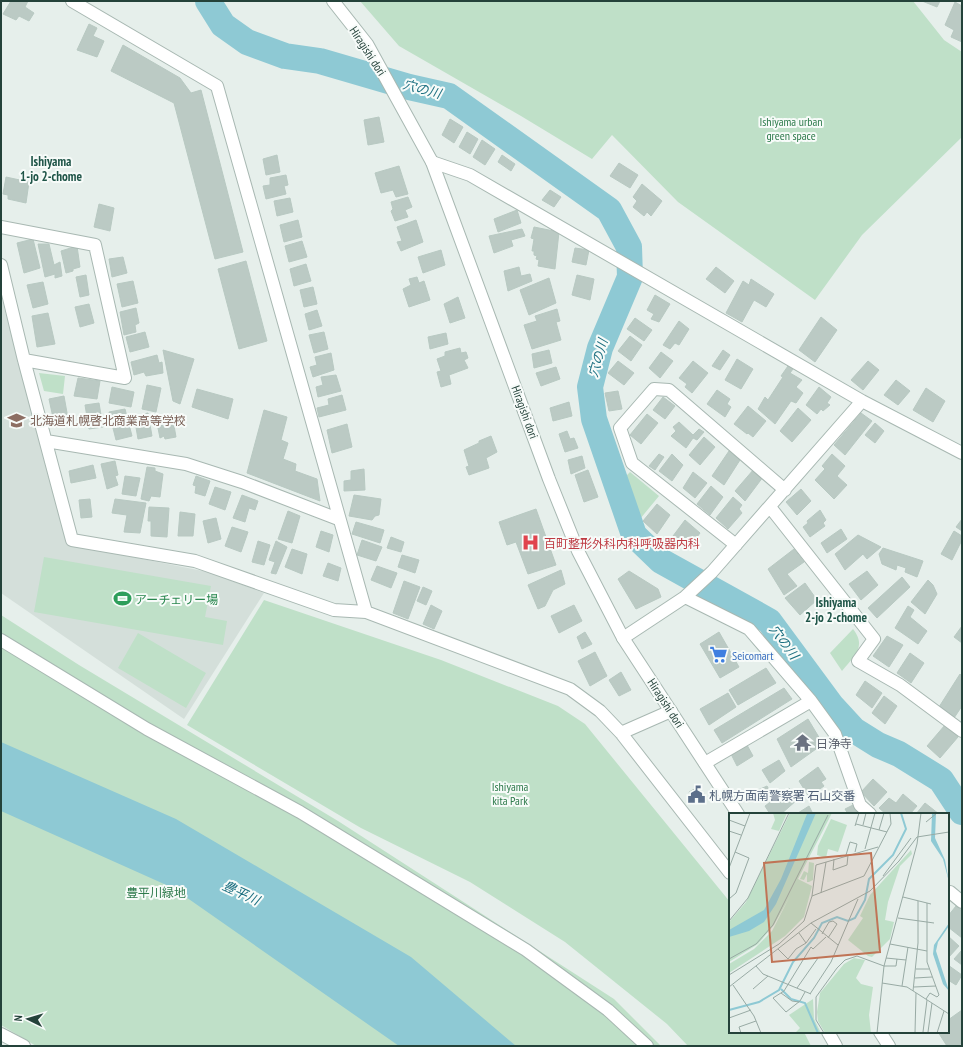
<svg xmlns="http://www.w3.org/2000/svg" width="963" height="1047" viewBox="0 0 963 1047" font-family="'PT Sans Narrow','Noto Sans JP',sans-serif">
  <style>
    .built { fill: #d4dfda }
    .green { fill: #bfe0c8 }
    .water { fill: #8ec9d4 }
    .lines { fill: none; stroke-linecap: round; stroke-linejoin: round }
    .river { stroke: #8ec9d4; stroke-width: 26 }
    .building { fill: #bbcac4; stroke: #b8c9c2 }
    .minor-casing { stroke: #a8b8b2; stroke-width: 14 }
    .tertiary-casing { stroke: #a8b8b2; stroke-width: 14 }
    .minor { stroke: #fff; stroke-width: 12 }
    .tertiary { stroke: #fff; stroke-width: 12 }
    .labels { text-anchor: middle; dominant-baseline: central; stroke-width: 4; stroke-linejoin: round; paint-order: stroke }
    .street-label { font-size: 12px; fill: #24423a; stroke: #f7fbf9 }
    .park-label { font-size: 12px; fill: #2d7a4b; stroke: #f7fbf9 }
    .education-label { font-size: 12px; fill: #785e54; stroke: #f7fbf9; text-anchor: start }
    .health-label { font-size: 12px; fill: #be3a42; stroke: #f7fbf9; text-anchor: start }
    .leisure-label { font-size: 12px; fill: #27864d; stroke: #f7fbf9; text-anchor: start }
    .shop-label { font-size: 12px; fill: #366cbe; stroke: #f7fbf9; text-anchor: start }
    .worship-label { font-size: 12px; fill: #5b616d; stroke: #f7fbf9; text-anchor: start }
    .service-label { font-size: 12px; fill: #4e5e75; stroke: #f7fbf9; text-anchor: start }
    .water-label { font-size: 13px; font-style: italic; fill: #1c6f80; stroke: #f7fbf9 }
    .neighbourhood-label { font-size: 13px; font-weight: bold; fill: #1f5548; stroke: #f7fbf9 }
    .inset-river { fill: none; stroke: #8ec9d4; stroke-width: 2 }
    .inset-road { fill: none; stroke: #98aaa4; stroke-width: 1 }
    .view { fill: #c07456; fill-opacity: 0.15; stroke: #c07456; stroke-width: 2 }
    .inset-edge { fill: none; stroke: #24423a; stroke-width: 2 }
  </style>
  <rect width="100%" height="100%" fill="#e6efeb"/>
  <path class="built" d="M1,296L67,544L208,572L264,593L184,719L1,593Z"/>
  <path class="green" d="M360,1H913L944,40L962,52V137L862,235L815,300L678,202L612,135L592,159L521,116L399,46Z
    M39,373L65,376L63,394L44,391Z
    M630,472L659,496L640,519L625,477Z
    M44,557L211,586L205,617L227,621L223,645L34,612Z
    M264,600L441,660L558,706L585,724L730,902V1032H804L811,1046H688L667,1024L565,942L470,882L361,828L187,725Z
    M1,615L79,665L338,821L614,999L661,1046H36L1,1025Z
    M853,629C867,647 854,656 842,671L830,653Z
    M138,633L206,673L186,708L118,668Z"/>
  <path class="water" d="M1,742L176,819L411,957L516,1046H399L173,888L1,811Z"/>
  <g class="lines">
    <path class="river" d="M208,1L223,25L247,42L285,56L320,61L409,87L449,96L609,210L629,247L630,277L600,348L590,387L594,419L634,535L661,561L769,621L831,705L854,730L878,745L899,754L941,780L962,812"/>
  </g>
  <path class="building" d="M11,1H28L25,7L34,13L29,21L19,16L16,20L3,14Z
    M922,1H940L937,7Z
    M955,2L962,6V42L951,37L954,30L945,25Z
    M89,24L97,28L93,36L104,41L97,57L77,50Z
    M123,45L180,78L191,93L201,90L243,252L215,259L174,103L111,71Z
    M379,117L384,142L368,145L364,120Z
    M450,119L463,127L454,143L442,135Z
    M467,132L478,139L470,154L459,147Z
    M482,140L495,149L485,165L473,157Z
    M277,155L280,172L266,175L263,159Z
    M502,155L515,164L511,171L498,162Z
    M619,163L638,175L630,188L610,176Z
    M399,166L408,194L396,197L393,190L381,193L375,173Z
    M286,175L288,185L284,186L286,194L266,199L263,186L270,185V178Z
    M6,177L29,182L26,203L8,199V195L3,194Z
    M642,184L662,201L651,216L647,212L644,216L633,207L637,201L633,197Z
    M550,190L561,197L554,207L542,200Z
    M408,197L412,207L405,210L408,217L395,221L391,211L393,209L391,202Z
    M290,198L293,212L277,216L274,201Z
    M99,204L114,208L110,231L94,227Z
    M517,210L521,223L498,232L494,219Z
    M298,220L302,237L284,242L280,225Z
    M416,220L423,242L401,251L397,242L402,241L397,227Z
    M534,227L559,232L555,269L538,266L539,260L536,259L537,256L534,255V251H532L534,239L531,238Z
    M522,229L525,236L511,240L513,246L494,253L489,236Z
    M33,239L40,268L24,273L17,243Z
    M302,241L307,257L289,262L285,246Z
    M38,244H49L54,265L60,262L62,276L55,278V274L45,277Z
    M77,246L80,267L73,269V271L66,273L61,251Z
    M575,248L589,250L586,265L572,262Z
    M441,250L445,265L423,273L418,257Z
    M123,257L127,273L112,277L109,259Z
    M246,261L267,341L239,349L218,269Z
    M306,264L311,281L294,286L290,269Z
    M519,267L521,276L530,274L532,281L508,291L504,271Z
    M716,267L734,281L725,293L706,279Z
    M86,275L89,295L80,297L76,277Z
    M577,275L594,279L590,300L572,295Z
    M417,277L419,283L424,281L430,300L409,307L403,289L411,285L409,279Z
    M549,278L556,303L529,315L520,290Z
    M751,279L774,294L766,307L754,300L742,322L726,313L743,281L749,285Z
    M133,281L138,303L122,307L117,284Z
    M43,282L48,304L33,308L27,285Z
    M313,287L317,304L304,307L300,290Z
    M655,295L670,304L659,322L651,319L654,314L647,310Z
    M458,297L465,318L450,323L444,304Z
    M89,304L94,323L80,327L75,307Z
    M136,308L139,323L135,325L136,332L124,335L120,312Z
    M557,309L560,321L556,322L561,340L532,349L524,325L537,321L535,316Z
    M317,310L322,326L309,330L305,314Z
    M48,313L55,344L37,347L32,316Z
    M821,317L837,330L815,362L799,350Z
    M635,318L652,330L644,341L627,329Z
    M679,321L689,329L679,345L675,343L670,349L663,345Z
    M145,332L149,347L130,352L126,337Z
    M324,332L328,349L314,353L309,335Z
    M446,333L448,344L430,349L428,337Z
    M630,336L642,345L631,361L618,351Z
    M460,348L461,353L466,352L468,358L464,360L468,368L449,375L451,384L441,387L437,372L441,371L437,359L445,356V352Z
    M163,350L194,359L180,404L173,401Z
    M549,350L552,363L534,368L532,354Z
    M723,350L730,355L720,370L712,366Z
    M661,352L673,361L660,378L649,368Z
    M331,353L334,370L313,377L310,367L317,365L315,357Z
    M157,355L159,363L162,362L163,373L146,376L144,372L134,375L131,362Z
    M737,359L753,369L741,389L725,380Z
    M618,361L634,373L624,385L608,373Z
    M693,361L708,373L692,393L685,387L687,384L679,378Z
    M868,361L879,370L863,390L851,380Z
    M788,366L793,369L790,373L802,380L796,387L803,393L796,403L791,401L775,424L758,409L765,397L768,400L783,377L781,376Z
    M556,367L560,379L541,386L536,373Z
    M336,375L341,391L318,397L316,387L323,385L321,377Z
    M78,378L100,381L97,399L74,396Z
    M896,380L910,391L898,405L884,395Z
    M147,385L161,388L156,412L142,409Z
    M112,387L134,392L131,407L109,403Z
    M819,387L831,397L827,403L830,405L823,411L821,409L817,414L806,405Z
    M926,388L945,401L933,422L913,410Z
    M197,389L233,399L228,419L192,407Z
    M717,390L730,399L727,404L731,407L725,417L707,404Z
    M618,391L622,409L609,411L605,393Z
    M342,395L346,410L319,417L317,408L329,405L328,399Z
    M64,396L69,424L55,427L49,399Z
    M663,397L675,406L665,419L653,410Z
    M569,402L572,416L553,421L550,408Z
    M99,403L103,427L89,429L85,405Z
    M748,406L766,421L753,437L748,433L747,434L734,424Z
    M798,408L811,420L792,442L780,431Z
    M125,409L132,436L116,440L109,412Z
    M264,410L287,417L281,440L288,443L283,459L296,464L295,471L317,479L320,501L247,473Z
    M148,413L152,436L138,439L134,416Z
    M861,413L872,421L845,455L834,445Z
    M647,414L658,423L641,444L630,435Z
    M173,420L176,437L165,439L164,436L160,438L157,423Z
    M679,422L693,435L699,429L704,432L697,440L693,438L686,448L671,436L676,431L673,427Z
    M875,423L884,431L875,443L865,435Z
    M347,424L352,447L332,453L327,430Z
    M567,431L570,439L574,438L578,448L565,452L559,434Z
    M491,436L497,452L486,458L489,468L469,475L466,467L469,466L464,450L479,443V441Z
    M704,437L715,447L700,465L689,455Z
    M729,451L740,460L724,485L712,476Z
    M659,454L664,457L655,470L649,466Z
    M672,454L683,465L672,481L659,471Z
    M832,454L845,466L837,476L847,485L834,499L815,480L825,469L822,466Z
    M582,456L585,468L571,474L568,460Z
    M115,461L118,475L115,476L118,485L107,489L101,464Z
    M93,465L96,478L71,483L69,471Z
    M147,467L155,468V471L163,474L160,497L151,496L149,501L141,499Z
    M364,469L365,490L344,491V481L351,480V471Z
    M754,469L763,477L745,501L735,491Z
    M588,470L598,497L584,502L575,475Z
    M693,472L707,483L695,498L683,488Z
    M125,476L140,478L136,496L122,494Z
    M196,476L210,481L205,496L195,493L196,486L193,485Z
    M711,486L723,497L710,515L697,504Z
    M215,487L231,492L225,510L209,504Z
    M801,489L811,501L797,515L786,502Z
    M242,495L258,501L255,510L249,508L245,522L233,518Z
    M354,495L381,499L379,515L375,516L372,520L349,516Z
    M733,497L742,505L739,509L742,513L728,529L716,518Z
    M90,499L92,517L81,518L79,500Z
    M115,499L146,503L140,533L124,532L127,515L112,513Z
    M657,504L670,515L657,534L643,521Z
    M149,507L169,508L167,537L151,536V521H148Z
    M536,509L556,565L528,574L516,542L507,545L499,522Z
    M820,510L826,520L823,523L825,526L810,537L803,527L808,523L807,521Z
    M288,511L300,516L292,543L278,539Z
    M180,512L195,514L193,536H178Z
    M216,518L221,539L208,543L203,521Z
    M962,519V531L956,527Z
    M685,520L700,533L692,544L689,541L685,547L673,536Z
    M356,522L384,530L380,543L352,534Z
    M232,527L248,532L241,552L225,546Z
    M841,529L847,539L827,553L821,543Z
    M321,531L333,535L329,552L316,547Z
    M954,531L962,536V540L952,560L941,554Z
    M858,535L881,547L867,559L863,554L845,570L835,554Z
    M391,537L404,542L401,552L387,548Z
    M362,540L382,547L376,561L357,555Z
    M258,541L270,545L264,565L252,562Z
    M276,541L287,547L276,574L271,573L275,562L269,560Z
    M883,548L923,561L917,577L905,572L906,568L897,565L896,570L882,564L879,554Z
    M292,549L307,554L302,574L285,567Z
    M794,549L804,562L787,574L797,586L784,595L768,569Z
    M402,555L419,560L415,573L398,567Z
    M328,563L341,568L338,581L323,576Z
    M377,566L397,573L391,588L371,580Z
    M561,570L565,584L553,590L545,606L538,609L528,585Z
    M629,571L658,589L661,597L636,609L618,579Z
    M867,571L878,585L861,600L849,584Z
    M902,577L910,587L877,618L868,608Z
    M928,580L933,585L937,594L925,614L911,602Z
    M404,581L420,587L408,619L393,613Z
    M805,583L817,600L800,615L785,598Z
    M423,587L432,591L426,605L417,601Z
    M431,605L442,611L434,629L423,624Z
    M574,605L582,621L559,633L551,616Z
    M908,606L914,610L910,617L927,631L918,644L895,628Z
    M962,626V643L954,637Z
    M585,632L592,644L582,649L577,637Z
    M719,632L739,667L720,678L700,644Z
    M887,636L903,645L889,667L873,656Z
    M595,652L607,676L590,686L578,661Z
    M910,653L924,663L911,683L897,673Z
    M766,668L776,683L738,705L729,690Z
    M621,672L631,690L619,696L609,680Z
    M960,674L962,676V706L954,718L939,707Z
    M865,681L882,693L872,708L856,695Z
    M784,688L792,699L722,743L714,730Z
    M728,693L736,707L709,725L700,709Z
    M884,696L897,706L885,724L872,713Z
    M808,719L823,744L791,767L777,739Z
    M945,725L958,737L940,758L927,746Z
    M747,745L753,756L737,766L731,754Z
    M779,760L785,771L770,783L762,770Z
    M818,767L826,779L821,782L824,786L809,797L799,781Z
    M873,779L887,792L874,806L861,792Z
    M767,786L772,795L763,801L758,790Z
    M698,787L703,795L694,801L689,792Z
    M789,788L797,800L781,814H770L765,806Z
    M903,794L917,806L910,814H886L879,808L889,798L896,803Z
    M925,803L939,814H916Z
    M855,804L860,814H848L845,809Z
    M809,806L813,814H799L798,813Z
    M956,906L962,911V938L948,927V916Z
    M948,936L959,946L948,958Z
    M962,950V965L954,959Z
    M948,965L962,975L956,985L948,980Z
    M962,1010V1043L958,1046H947L938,1032H948V1020Z"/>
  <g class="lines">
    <defs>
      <path id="minor" d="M72,1L217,86L366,612
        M432,162L470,175L862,401L962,453
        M1,227L95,245L125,378L24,360
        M1,265L24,360L72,540L195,561L334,610L366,612L570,689L600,711L621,733L730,873
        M46,441L186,464L242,482L338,519
        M770,507L874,639L858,661L900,685L962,731
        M736,545L632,463L620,428L654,389L669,390L785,490
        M685,597L749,629L811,701
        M623,638L685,597L712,572L862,401
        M1,640L147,729L300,812L526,950L608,1010L647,1046
        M621,733L671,711
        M705,763L811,701L835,734L860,805L870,814
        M950,892L962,902
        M828,1032L836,1046
        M1,1034L24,1046"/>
      <path id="tertiary" d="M333,1L367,44L432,162L549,479L578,551L623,638L738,814
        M880,1032L889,1046"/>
    </defs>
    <use href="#minor" class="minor-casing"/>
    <use href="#tertiary" class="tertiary-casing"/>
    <use href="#minor" class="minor"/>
    <use href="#tertiary" class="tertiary"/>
  </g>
  <defs>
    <symbol id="school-bare" viewBox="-9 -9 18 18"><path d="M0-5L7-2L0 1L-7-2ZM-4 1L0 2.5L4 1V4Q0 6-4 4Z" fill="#8d6e63" stroke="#f7fbf9" stroke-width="2.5" paint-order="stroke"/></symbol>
    <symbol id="hospital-bare" viewBox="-9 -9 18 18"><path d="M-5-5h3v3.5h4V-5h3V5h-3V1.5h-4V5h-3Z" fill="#e0444e" stroke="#f7fbf9" stroke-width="2.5" paint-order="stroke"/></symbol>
    <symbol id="stadium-bare" viewBox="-9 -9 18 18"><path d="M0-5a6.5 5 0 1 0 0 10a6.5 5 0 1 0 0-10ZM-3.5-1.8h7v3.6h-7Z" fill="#2e9e5b" stroke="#f7fbf9" stroke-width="2.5" paint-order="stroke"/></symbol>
    <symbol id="supermarket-bare" viewBox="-9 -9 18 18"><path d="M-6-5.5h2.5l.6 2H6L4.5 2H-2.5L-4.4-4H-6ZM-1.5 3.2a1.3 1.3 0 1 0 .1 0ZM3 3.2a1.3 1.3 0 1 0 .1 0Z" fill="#3f7fe0" stroke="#f7fbf9" stroke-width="2.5" paint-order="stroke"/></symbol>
    <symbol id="temple-bare" viewBox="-9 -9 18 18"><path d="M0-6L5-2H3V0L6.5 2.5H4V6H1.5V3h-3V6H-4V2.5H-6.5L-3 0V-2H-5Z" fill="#6b7280" stroke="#f7fbf9" stroke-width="2.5" paint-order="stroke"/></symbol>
    <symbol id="civic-bare" viewBox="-9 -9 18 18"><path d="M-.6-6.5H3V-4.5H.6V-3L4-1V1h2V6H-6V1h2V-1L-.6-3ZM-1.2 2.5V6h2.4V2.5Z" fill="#5c6f8a" stroke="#f7fbf9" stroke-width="2.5" paint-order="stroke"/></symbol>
  </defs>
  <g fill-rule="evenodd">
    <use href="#school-bare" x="4" y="408" width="25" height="25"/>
    <use href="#hospital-bare" x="518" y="530" width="25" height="25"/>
    <use href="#stadium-bare" x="110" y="586" width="25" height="25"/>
    <use href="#supermarket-bare" x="706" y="642" width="25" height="25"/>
    <use href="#temple-bare" x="790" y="730" width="25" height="25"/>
    <use href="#civic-bare" x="684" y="782" width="25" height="25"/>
  </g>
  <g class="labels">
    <g class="street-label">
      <text transform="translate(368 51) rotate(57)">Hiragishi dori</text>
      <text transform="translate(525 412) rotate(70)">Hiragishi dori</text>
      <text transform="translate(666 703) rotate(57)">Hiragishi dori</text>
    </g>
    <g class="park-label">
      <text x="791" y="121">Ishiyama urban<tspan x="791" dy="14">green space</tspan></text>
      <text x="510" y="786">Ishiyama<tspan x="510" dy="14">kita Park</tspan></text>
      <text x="156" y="892">豊平川緑地</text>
    </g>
    <g class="education-label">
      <text x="30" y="420">北海道札幌啓北商業高等学校</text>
    </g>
    <g class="health-label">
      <text x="544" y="543">百町整形外科内科呼吸器内科</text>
    </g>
    <g class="leisure-label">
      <text x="135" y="599">アーチェリー場</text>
    </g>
    <g class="shop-label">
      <text x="732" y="655">Seicomart</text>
    </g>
    <g class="worship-label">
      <text x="816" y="743">日浄寺</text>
    </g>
    <g class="service-label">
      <text x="709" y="795">札幌方面南警察署 石山交番</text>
    </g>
    <g class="water-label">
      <text transform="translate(422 89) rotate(15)">穴の川</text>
      <text transform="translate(598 358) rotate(-74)">穴の川</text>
      <text transform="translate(784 642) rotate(53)">穴の川</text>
      <text transform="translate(241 893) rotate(25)">豊平川</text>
    </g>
    <g class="neighbourhood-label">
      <text x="51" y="161">Ishiyama<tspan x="51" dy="15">1-jo 2-chome</tspan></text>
      <text x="836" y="602">Ishiyama<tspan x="836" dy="15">2-jo 2-chome</tspan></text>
    </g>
  </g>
  <g transform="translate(729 813)">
    <rect width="220" height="220" fill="#e6efeb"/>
    <path d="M44,0H58L50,18L42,16L46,7ZM61,0H103L69,66L83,73L75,104L56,123L0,160V151L25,136L43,118L61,83L45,112L29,131L0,149V109L17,89ZM102,6L118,12L109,39L99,36L97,45L88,42L89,33ZM182,37L183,41L171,53L159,89L156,107L165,109L161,126L143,144L139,143L119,127L134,105L131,103L141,82ZM80,49L85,50L84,67L80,69H78V61L75,67L71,66L75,58L79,60ZM125,145L136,147L127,165L132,171L144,174L140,202L142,220H96L89,208L88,199L91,180L115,151ZM84,186L85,206L92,220H66L71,215L60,202Z" fill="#bfe0c8"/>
    <path d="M87,0L47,91L35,109L20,118L0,124V117L35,97L52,66L78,1ZM203,0H207L206,25L216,47L220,69L214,46L202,28ZM220,110V113L209,129L207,138L220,178L214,171L204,141L205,132Z" fill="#8ec9d4"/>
    <path class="inset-river" d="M52,176L62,186L76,190L89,220M0,197L30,189L50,177L64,149L85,125L93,110L108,104L119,108L126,105L136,87L140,66L164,42L177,16L172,0"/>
    <path class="inset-road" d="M0,7L16,13M197,9L208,0M127,11L158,19M134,12L137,0M126,13L130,0M150,17L155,0M0,18L12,22M136,36L146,0M117,42L121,29L128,31L126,39M105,46L104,57L118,52L119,42M0,55L21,0M154,63L182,25M92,80L97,49M83,83L135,63L162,11L161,0M174,84L202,91M0,86L7,80L20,45L6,39M169,105L205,110M0,108L19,85L60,0M82,110L109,132M93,121L100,109L104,108L108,111L99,125M77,130L87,116M161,131L198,138M49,136L59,146L67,136L77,130L70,120M157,145L177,147M0,146L27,131L44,112L99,2M27,153L34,161L82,181M187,156H200M0,162L50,131L75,108L83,83L87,52L149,34M186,165L203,164M153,170L178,174L220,201M4,172L25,203L32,220M173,173L179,134M0,174L82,110L141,78L170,48L188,24L220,19M185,174L207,173M68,175L89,145M24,176L39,163M184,178L189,130V88M76,179L71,188L57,199L44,185L55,178L82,134L84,136L97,124M52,180L63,188L70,189M187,180L186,220H208M81,181L102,149L129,86M197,186L201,180L208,184L210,182L198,149V90M0,205L22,197M194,219L198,187M199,219L203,190M12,220L10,214L27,208M95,220L87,207V184L108,155L116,147L128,143L155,153H167L168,146M148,220L155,153L188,31L192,0M208,220L215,198"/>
    <path class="view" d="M142,40L151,139L43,149L35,50Z"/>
    <rect width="220" height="220" class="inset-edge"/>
  </g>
  <rect width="963" height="1047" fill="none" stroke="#24423a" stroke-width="4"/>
  <g transform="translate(28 1019) rotate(275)" stroke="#f7fbf9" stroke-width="3" paint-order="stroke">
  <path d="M0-3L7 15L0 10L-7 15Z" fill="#24423a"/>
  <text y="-6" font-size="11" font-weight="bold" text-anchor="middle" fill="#24423a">N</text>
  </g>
</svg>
